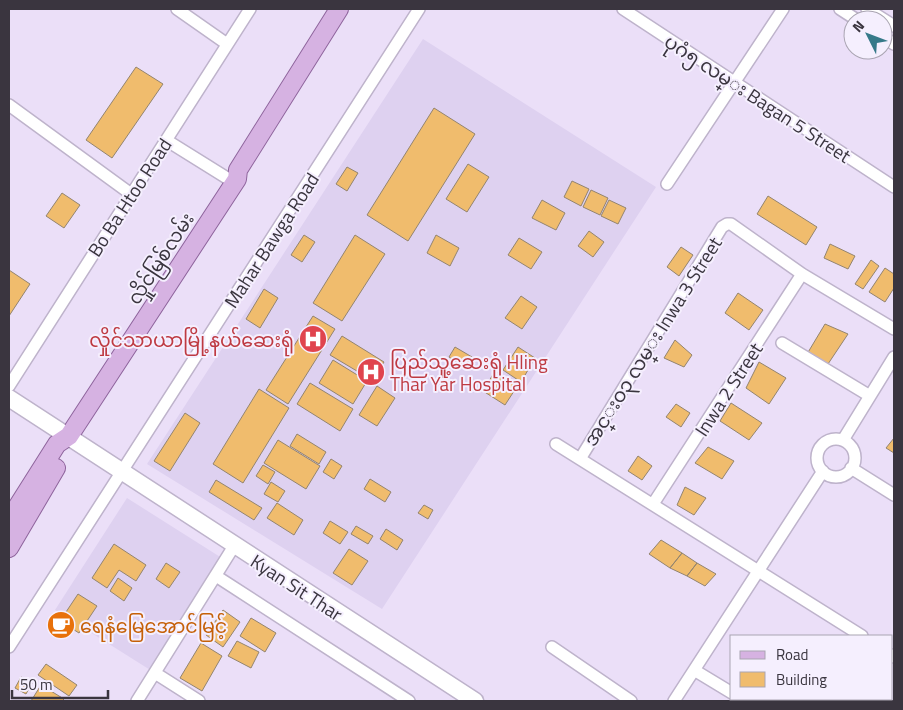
<svg xmlns="http://www.w3.org/2000/svg" width="903" height="710" viewBox="0 0 903 710" font-family="'Titillium Web','Noto Sans Myanmar',sans-serif">
  <style>
    .built { fill: #ded1f0 }
    .building { fill: #f0bc6d; stroke: #93846f }
    .lines { fill: none; stroke-linecap: round; stroke-linejoin: round }
    .street-casing { stroke: #beb3cb; stroke-width: 14 }
    .secondary-casing { stroke: #beb3cb; stroke-width: 19 }
    .primary-casing { stroke: #8e649c; stroke-width: 20 }
    .street { stroke: #fff; stroke-width: 11 }
    .secondary { stroke: #fff; stroke-width: 16 }
    .primary { stroke: #d6b2e2; stroke-width: 18 }
    .labels { text-anchor: middle; dominant-baseline: central; stroke-width: 4; stroke-linejoin: round; paint-order: stroke }
    .street-label { font-size: 19px; fill: #3a353f; stroke: #f5effe }
    .health-label { font-size: 19px; fill: #be3a42; stroke: #f5effe; text-anchor: end }
    .food-label { font-size: 19px; fill: #c56008; stroke: #f5effe; text-anchor: start }
  </style>
  <rect width="100%" height="100%" fill="#ebdff8"/>
  <path class="built" d="M423,39L656,187L382,609L147,464Z
    M127,498L225,560L155,673L55,610Z"/>
  <path class="building" d="M136,67L163,84L112,158L86,140Z
    M434,108L475,134L408,241L367,215Z
    M468,164L489,177L467,212L446,199Z
    M347,167L358,173L347,191L336,184Z
    M572,181L589,189L581,206L564,197Z
    M591,190L608,198L600,215L583,207Z
    M62,193L80,205L64,228L46,216Z
    M768,196L817,227L806,245L757,214Z
    M542,200L565,213L556,230L532,218Z
    M609,200L626,208L618,224L601,216Z
    M589,231L604,242L593,257L578,246Z
    M304,235L315,242L302,262L291,255Z
    M355,235L385,254L342,321L313,303Z
    M436,235L459,248L450,266L427,253Z
    M519,238L542,252L531,269L508,255Z
    M830,244L855,256L848,269L824,258Z
    M681,247L693,255L679,276L667,267Z
    M871,260L879,266L863,289L855,284Z
    M885,268L894,274V288L885,302L869,292Z
    M9,270L30,284L9,316Z
    M264,289L278,298L260,328L246,319Z
    M738,293L763,310L749,330L725,313Z
    M521,296L537,307L522,329L505,318Z
    M313,316L335,329L288,404L266,390Z
    M825,324L848,334L826,367L807,354Z
    M342,336L384,362L372,380L330,355Z
    M675,340L692,355L684,367L664,358Z
    M455,347L472,357L466,368L449,357Z
    M518,347L535,358L521,382L503,370Z
    M333,360L367,381L353,404L319,383Z
    M759,362L786,378L769,404L746,388Z
    M495,371L518,385L505,405L483,391Z
    M310,383L353,409L340,431L297,404Z
    M377,386L395,398L377,426L359,415Z
    M259,389L289,408L243,483L213,464Z
    M731,403L762,423L749,440L720,421Z
    M676,404L690,413L681,427L666,417Z
    M185,413L200,423L170,471L154,461Z
    M297,434L326,452L319,464L290,446Z
    M894,438V453L886,448Z
    M278,440L320,466L306,489L264,463Z
    M708,447L734,461L722,479L695,463Z
    M638,456L652,466L642,480L628,471Z
    M331,459L342,466L334,479L323,472Z
    M263,465L275,472L268,484L256,476Z
    M370,479L391,492L385,502L364,489Z
    M216,480L262,508L254,520L209,492Z
    M271,482L285,491L278,502L264,494Z
    M685,487L706,498L694,515L677,505Z
    M277,503L303,520L294,535L267,518Z
    M424,505L433,510L428,519L418,513Z
    M330,521L348,532L340,544L323,533Z
    M356,526L373,536L368,544L351,534Z
    M386,529L403,540L397,550L380,539Z
    M661,540L682,553L670,568L649,554Z
    M114,544L146,565L136,581L119,570L107,588L92,578Z
    M349,549L368,561L352,585L333,573Z
    M682,553L697,563L687,576L670,568Z
    M166,563L180,572L169,588L156,579Z
    M697,563L716,574L705,586L687,576Z
    M118,578L132,588L124,601L110,591Z
    M78,594L97,606L79,633L60,621Z
    M223,610L240,622L223,647L206,635Z
    M251,618L276,633L265,652L240,636Z
    M237,641L259,652L251,668L228,656Z
    M201,643L222,656L202,691L180,678Z
    M46,664L77,685L69,696L38,675Z
    M21,677L32,683L26,694L15,688Z
    M41,685L64,699L62,701H31Z
    M781,699H816L814,701H785Z
    M827,699H837L841,701H825Z"/>
  <g class="lines">
    <defs>
      <path id="street" d="M177,9L227,44
        M623,9L894,187
        M840,9L857,20
        M867,9L894,26
        M883,37L894,44
        M9,105L131,194
        M166,140L235,183
        M667,184L783,9
        M782,343L870,396
        M9,386L250,9
        M817 458a19 19 0 1 1 38 0a19 19 0 1 1-38 0Z
        M843,440L894,357
        M556,444L862,636
        M580,459L722,227L727,224H731L802,274L894,329
        M851,468L894,495
        M653,504L802,274
        M216,576L409,701
        M9,647L419,9
        M552,647L631,701
        M892,655L894,657
        M694,670L732,693
        M155,673L199,701
        M740,699L744,701
        M137,701L234,546
        M674,701L823,471"/>
      <path id="secondary" d="M9,398L475,701"/>
      <path id="primary" d="M9,520L57,444L69,436L237,179L238,170L339,9
        M9,548L56,468"/>
    </defs>
    <use href="#street" class="street-casing"/>
    <use href="#secondary" class="secondary-casing"/>
    <use href="#primary" class="primary-casing"/>
    <use href="#street" class="street"/>
    <use href="#secondary" class="secondary"/>
    <use href="#primary" class="primary"/>
  </g>
  <defs>
    <symbol id="hospital-disc" viewBox="-11 -11 22 22"><circle r="9.5" fill="#e0444e" stroke="#f5effe"/><path d="M-5-5h3v3.5h4V-5h3V5h-3V1.5h-4V5h-3Z" fill="#fff"/></symbol>
    <symbol id="cafe-disc" viewBox="-11 -11 22 22"><circle r="9.5" fill="#e8710a" stroke="#f5effe"/><path d="M-5.5-4.5H6V0H3Q3 3.5 0 3.5H-2.5Q-5.5 3.5-5.5 0ZM3-3.2v2h1.7v-2ZM-6 4.5H4V6H-6Z" fill="#fff"/></symbol>
  </defs>
  <g fill-rule="evenodd">
    <use href="#hospital-disc" x="297" y="323" width="32" height="32"/>
    <use href="#hospital-disc" x="355" y="356" width="32" height="32"/>
    <use href="#cafe-disc" x="45" y="609" width="32" height="32"/>
  </g>
  <g class="labels">
    <g class="street-label">
      <text transform="translate(758 98) rotate(33)">ပုဂံ၅ လမ္း Bagan 5 Street</text>
      <text transform="translate(129 197) rotate(-57)">Bo Ba Htoo Road</text>
      <text transform="translate(271 240) rotate(-57)">Mahar Bawga Road</text>
      <text transform="translate(160 258) rotate(-57)">လှိုင်မြစ်လမ်း</text>
      <text transform="translate(652 341) rotate(-58)">အင္းဝ၃ လမ္း Inwa 3 Street</text>
      <text transform="translate(728 389) rotate(-57)">Inwa 2 Street</text>
      <text transform="translate(297 587) rotate(33)">Kyan Sit Thar</text>
    </g>
    <g class="health-label">
      <text x="294" y="339">လှိုင်သာယာမြို့နယ်ဆေးရုံ</text>
      <text x="390" y="361" text-anchor="start">ပြည်သူ့ဆေးရုံ Hling<tspan x="390" dy="22">Thar Yar Hospital</tspan></text>
    </g>
    <g class="food-label">
      <text x="80" y="625">ရေနံမြေအောင်မြင့်</text>
    </g>
  </g>
  <rect width="903" height="710" fill="none" stroke="#3a353f" stroke-width="20"/>
  <rect x="730" y="635" width="162" height="65" fill="#f5effe" stroke="#aaa5b2"/>
  <rect x="740" y="651" width="25" height="8" fill="#d6b2e2" stroke="#aaa5b2"/>
  <text x="776" y="660" font-size="15" fill="#3a353f">Road</text>
  <rect x="740" y="672" width="25" height="15" fill="#f0bc6d" stroke="#aaa5b2"/>
  <text x="776" y="685" font-size="15" fill="#3a353f">Building</text>
  <g transform="translate(868 35) rotate(312)"><circle r="24" fill="#f5effe" stroke="#aaa5b2"/>
  <path d="M0-4L9 19L0 12L-9 19Z" fill="#367989"/>
  <text y="-8" font-size="14" font-weight="bold" text-anchor="middle" fill="#3a353f">N</text>
  </g>
  <path d="M12 690v8h96v-8" fill="none" stroke="#3a353f" stroke-width="2.5"/>
  <text x="20" y="690" font-size="15" fill="#3a353f" stroke="#f5effe" stroke-width="4" paint-order="stroke">50 m</text>
</svg>
